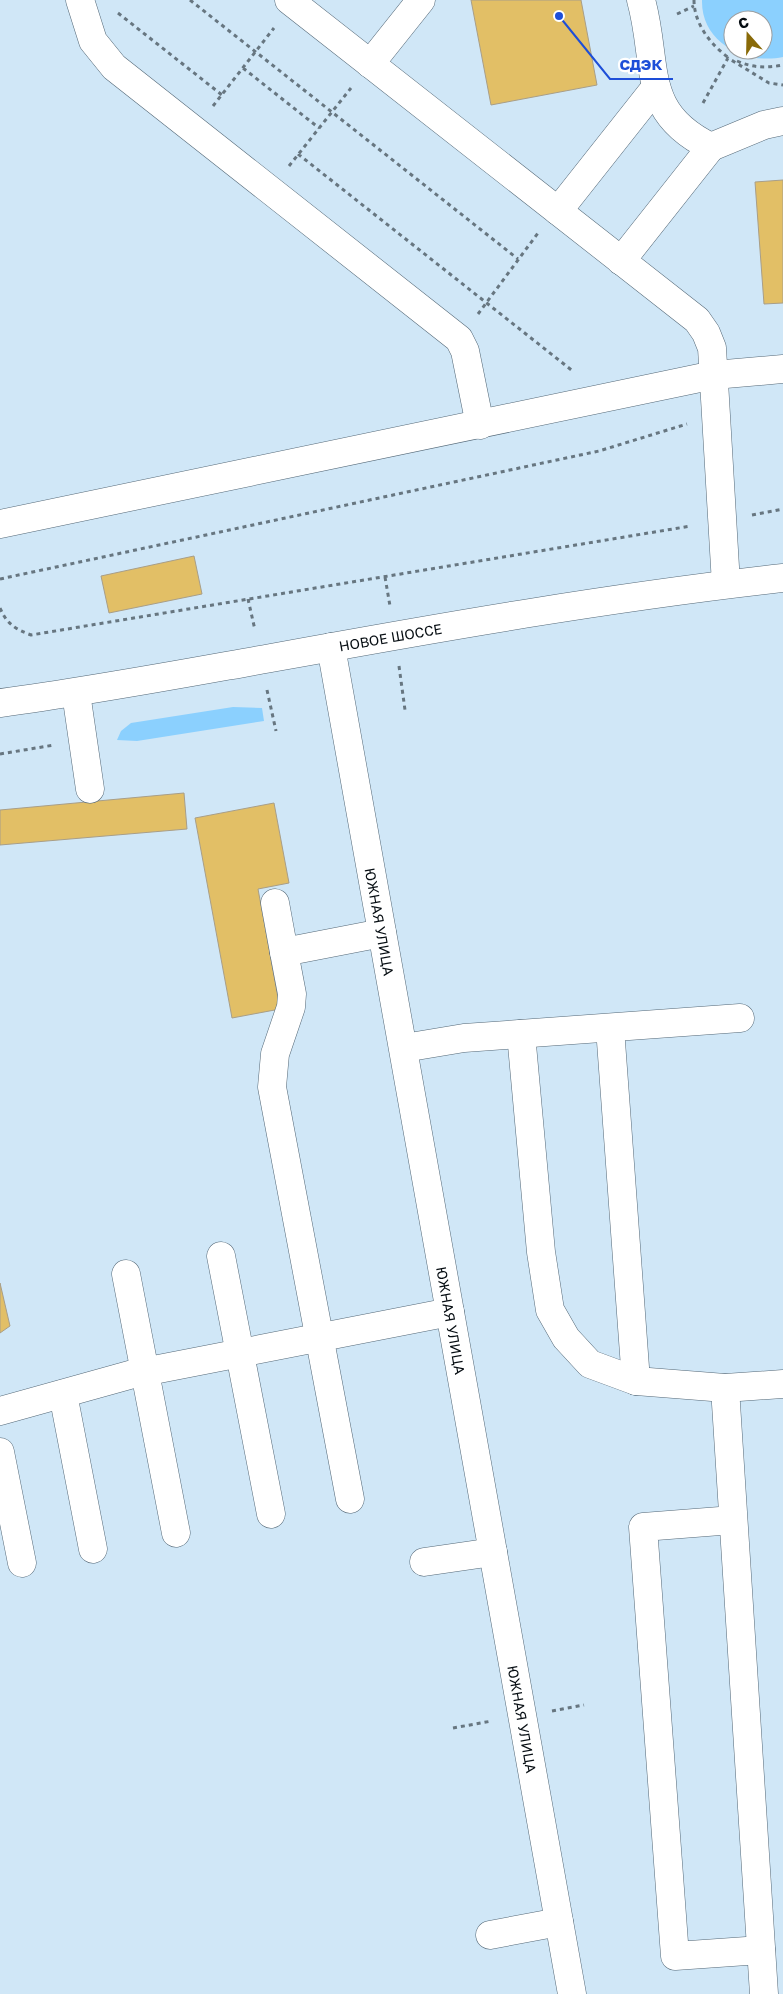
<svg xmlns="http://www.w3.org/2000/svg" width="783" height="1994" viewBox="0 0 783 1994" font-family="'Golos Text',sans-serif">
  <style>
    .green { fill: #8bd0fe; fill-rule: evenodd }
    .building { fill: #e2bf66; stroke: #a89e88 }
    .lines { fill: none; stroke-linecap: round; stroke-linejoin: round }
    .minor-casing { stroke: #546877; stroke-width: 29 }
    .path { stroke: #677680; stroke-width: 3; stroke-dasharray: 4 4; stroke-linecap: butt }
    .minor { stroke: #fff; stroke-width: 28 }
    .labels { text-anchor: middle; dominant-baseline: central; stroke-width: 4.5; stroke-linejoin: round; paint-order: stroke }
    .street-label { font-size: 14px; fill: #060d12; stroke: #fff }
    .leader { fill: none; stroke: #1d4ed8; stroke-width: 2 }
    .callout-dot { fill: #1d4ed8; stroke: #fff; stroke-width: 2 }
    .callout-label { font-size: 15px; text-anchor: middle; font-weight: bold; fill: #1d4ed8; stroke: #fff; stroke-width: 4.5; stroke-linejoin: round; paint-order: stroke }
  </style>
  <rect width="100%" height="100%" fill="#d0e7f7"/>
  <path class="green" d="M702,0H783V57C746,65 701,43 702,0ZM733,20H763V50H733Z
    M233,707L262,708L264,721L137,741L117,740L121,731L131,723Z"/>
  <path class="building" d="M471,0H581L597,85L491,105Z
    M783,180V303L764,304L755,182Z
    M194,556L202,594L109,613L101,576Z
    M184,793L187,829L0,845V810Z
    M274,803L289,883L258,889L280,1009L232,1018L195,818Z
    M0,1283L10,1326L0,1333Z"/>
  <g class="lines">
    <defs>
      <g id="minor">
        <path d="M80,0L93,41L114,67L459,339L465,351L480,425"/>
        <path d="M289,0L697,320L706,333L712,348L726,584"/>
        <path d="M641,0C659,65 639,112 711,147L764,125L783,121"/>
        <path d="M370,64L421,0"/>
        <path d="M558,211L656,87"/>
        <path d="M621,261L711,147"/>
        <path d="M0,524L714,375L783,369"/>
        <path id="s1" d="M331,647L572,1994"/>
        <path d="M76,693L90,789"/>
        <path id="s2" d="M0,703C91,691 181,674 271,658C441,627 612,597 783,578"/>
        <path d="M275,903L284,952L382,933"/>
        <path d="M284,952L292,994L291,1007L275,1054L272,1087L350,1499"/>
        <path d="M610,1028L636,1381"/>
        <path d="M521,1034L541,1252L550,1310L566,1338L590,1364L636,1381L725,1388L783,1384"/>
        <path d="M404,1048L464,1038L740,1018"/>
        <path d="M221,1256L271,1514"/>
        <path d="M126,1274L176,1533"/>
        <path d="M725,1388L764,1994"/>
        <path d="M63,1394L93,1549"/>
        <path d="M0,1411L133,1374L450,1312"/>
        <path d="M0,1452L22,1563"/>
        <path d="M733,1520L643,1527L675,1956L761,1950"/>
        <path d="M424,1562L493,1552"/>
        <path d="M490,1935L559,1922"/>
      </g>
    </defs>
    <use href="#minor" class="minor-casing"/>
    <path class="path" d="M190,0L518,259
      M694,0C694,24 711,45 729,58
      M118,13L222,95
      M677,14L694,6
      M737,61C753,68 767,68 783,65
      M243,68L319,128
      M703,103L728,58L769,83L783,85
      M213,106L274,28
      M298,154L574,372
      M289,166L351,88
      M478,314L538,233
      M752,515L783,509
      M385,577L390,606
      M0,579L599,451L687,424
      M248,599L255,630
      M0,608C7,624 15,629 31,635L691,526
      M399,666L405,710
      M267,690L276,731
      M0,754L54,745
      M552,1711L584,1705
      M453,1728L492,1721"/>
    <use href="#minor" class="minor"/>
  </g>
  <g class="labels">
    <g class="street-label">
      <text stroke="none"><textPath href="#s2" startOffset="396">НОВОЕ ШОССЕ</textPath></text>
      <text stroke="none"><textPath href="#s1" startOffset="279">ЮЖНАЯ УЛИЦА</textPath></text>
      <text stroke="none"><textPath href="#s1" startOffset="684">ЮЖНАЯ УЛИЦА</textPath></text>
      <text stroke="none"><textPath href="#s1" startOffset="1089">ЮЖНАЯ УЛИЦА</textPath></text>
    </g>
  </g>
  <path class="leader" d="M559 16L610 79H673"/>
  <circle class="callout-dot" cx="559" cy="16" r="5"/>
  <g class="callout-label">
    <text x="641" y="70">СДЭК</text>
  </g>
  <g transform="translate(748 35) rotate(340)"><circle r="24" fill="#ffffff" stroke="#9b9ea0"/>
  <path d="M0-4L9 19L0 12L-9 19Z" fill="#896a08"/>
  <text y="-8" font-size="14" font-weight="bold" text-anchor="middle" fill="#060d12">С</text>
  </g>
</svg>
